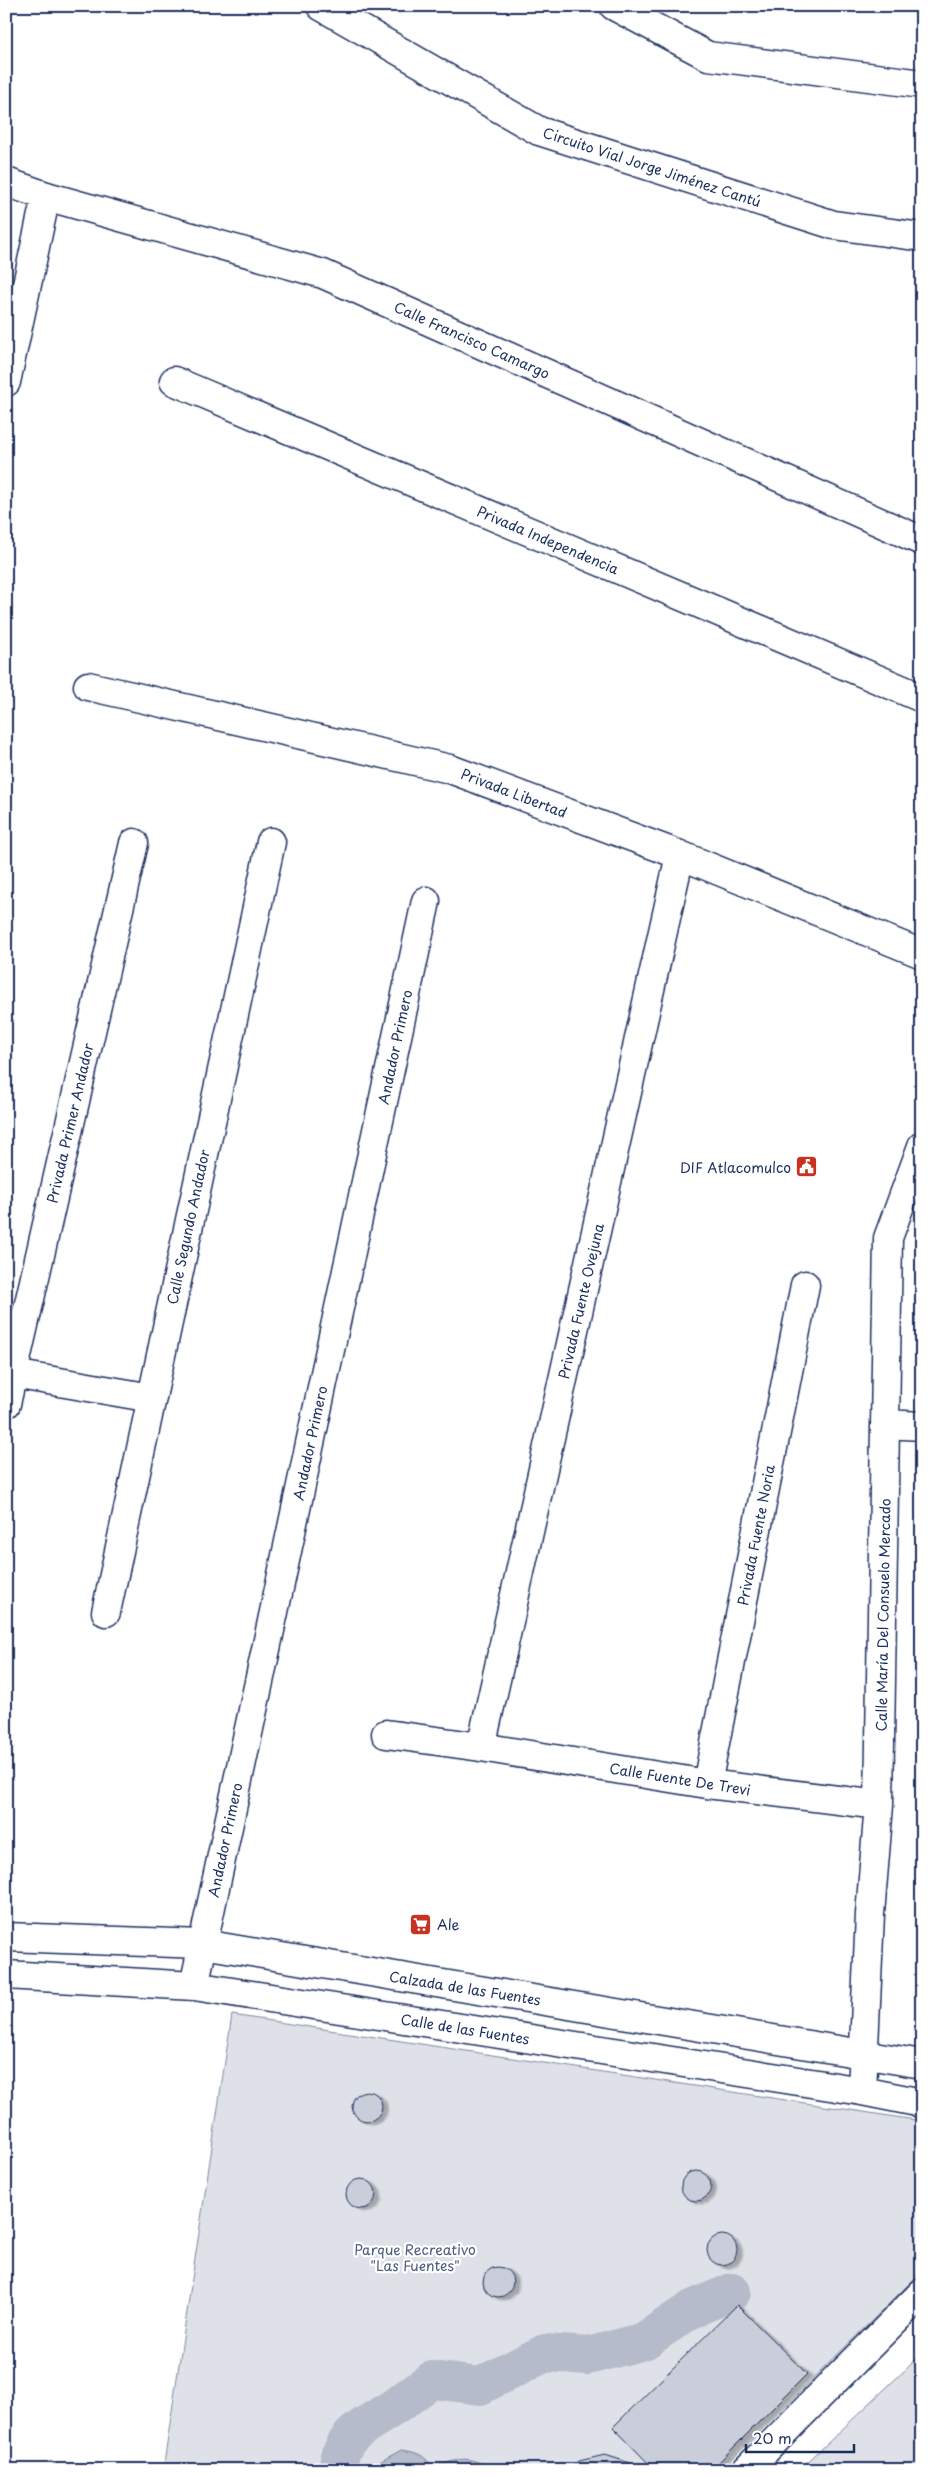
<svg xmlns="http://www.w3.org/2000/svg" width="928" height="2476" viewBox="0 0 928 2476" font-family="'Playpen Sans',sans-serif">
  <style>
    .green { fill: #dee1e7; stroke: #7c88a2 }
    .water { fill: #b5bbca; stroke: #77839f }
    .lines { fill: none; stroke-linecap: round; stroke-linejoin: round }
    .canal { stroke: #b5bbca; stroke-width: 38 }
    .building { fill: #caceda; stroke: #1b2f5e; filter: url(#shadow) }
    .pedestrian-casing { stroke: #1b2f5e; stroke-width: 31 }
    .minor-casing { stroke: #1b2f5e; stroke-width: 31 }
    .primary-casing { stroke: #1b2f5e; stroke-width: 31 }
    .pedestrian { stroke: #fff; stroke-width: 28 }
    .minor { stroke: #fff; stroke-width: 28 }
    .primary { stroke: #fff; stroke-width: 28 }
    .labels { text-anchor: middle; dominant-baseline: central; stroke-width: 4.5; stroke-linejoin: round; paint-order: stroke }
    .street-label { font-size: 14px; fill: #1b2f5e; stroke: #fff }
    .poi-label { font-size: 14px; fill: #1b2f5e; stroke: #fff; text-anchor: end }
    .park-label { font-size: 14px; fill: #4c5c80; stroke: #fff }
  </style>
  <defs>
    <filter id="shadow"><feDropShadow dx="5.5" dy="3" stdDeviation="1" flood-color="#0004"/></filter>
  </defs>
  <rect width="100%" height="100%" fill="#fff"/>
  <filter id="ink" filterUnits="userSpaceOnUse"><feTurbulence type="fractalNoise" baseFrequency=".02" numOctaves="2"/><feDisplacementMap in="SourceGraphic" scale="10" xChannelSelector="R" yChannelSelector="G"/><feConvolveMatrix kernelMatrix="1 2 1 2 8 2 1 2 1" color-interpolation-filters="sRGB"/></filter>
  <g filter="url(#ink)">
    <path class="green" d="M232,2015L922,2121V2271L721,2470H163Z
      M922,2354V2470H799Z"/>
    <path class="water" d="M401,2450C416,2452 424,2454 432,2467C460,2461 461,2453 489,2467V2470H374L376,2464Z"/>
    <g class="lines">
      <path class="canal" d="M337,2470C342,2432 363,2428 391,2409C405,2400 418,2389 432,2380L480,2386L545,2353L588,2356L644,2341L692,2309L732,2292"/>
    </g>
    <path class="building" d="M352 2106a15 15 0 1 1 30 0a15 15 0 1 1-30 0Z
      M681 2186a15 15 0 1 1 30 0a15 15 0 1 1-30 0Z
      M346 2194a15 15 0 1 1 30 0a15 15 0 1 1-30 0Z
      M707 2250a15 15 0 1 1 30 0a15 15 0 1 1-30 0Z
      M483 2282a15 15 0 1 1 30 0a15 15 0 1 1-30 0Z
      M737,2305L807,2374L711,2470H655L613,2427Z
      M605,2455L630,2463L636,2470H569L579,2461Z"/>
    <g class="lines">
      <defs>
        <path id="pedestrian" d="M46,196L323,274L922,541
          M13,1374L152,1398
          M106,1612L271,842"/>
        <path id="minor" d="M6,182L46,196L6,382
          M174,381L922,698
          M88,686L450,769L680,855L922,954
          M6,1404L134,843
          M886,1424L922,1426
          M386,1734L481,1747L707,1784L879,1805
          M481,1747L680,855
          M707,1784L805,1285
          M6,1937L203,1944L922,2064
          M6,1975L194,1986L862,2091L922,2103
          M194,1986L426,901
          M862,2091L870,1914L879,1805L888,1238L922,1146
          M746,2470L922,2293"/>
        <path id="primary" d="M321,6L539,131L834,225L922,237
          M614,6L708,56L922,84"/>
      </defs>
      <use href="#pedestrian" class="pedestrian-casing"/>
      <use href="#minor" class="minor-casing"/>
      <use href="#primary" class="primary-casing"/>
      <use href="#pedestrian" class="pedestrian"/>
      <use href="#minor" class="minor"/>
      <use href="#primary" class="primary"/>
    </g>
  </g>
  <defs>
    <symbol id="civic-square" viewBox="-11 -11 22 22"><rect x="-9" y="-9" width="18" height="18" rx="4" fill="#c8321e" stroke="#fff"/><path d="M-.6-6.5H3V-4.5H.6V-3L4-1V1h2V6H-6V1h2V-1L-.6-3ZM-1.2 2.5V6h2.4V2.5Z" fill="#fff"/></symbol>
    <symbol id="supermarket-square" viewBox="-11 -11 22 22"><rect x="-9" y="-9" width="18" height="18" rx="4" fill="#c8321e" stroke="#fff"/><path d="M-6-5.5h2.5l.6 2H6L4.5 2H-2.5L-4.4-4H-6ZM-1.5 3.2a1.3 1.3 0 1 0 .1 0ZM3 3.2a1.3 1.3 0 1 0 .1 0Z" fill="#fff"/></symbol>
  </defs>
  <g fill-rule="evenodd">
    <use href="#civic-square" x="794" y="1154" width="25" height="25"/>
    <use href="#supermarket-square" x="408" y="1912" width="25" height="25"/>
  </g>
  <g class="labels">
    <g class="street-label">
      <text transform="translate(652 167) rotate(18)">Circuito Vial Jorge Jiménez Cantú</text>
      <text transform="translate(472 340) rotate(24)">Calle Francisco Camargo</text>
      <text transform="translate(548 540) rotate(23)">Privada Independencia</text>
      <text transform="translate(514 793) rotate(21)">Privada Libertad</text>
      <text transform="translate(395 1047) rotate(-78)">Andador Primero</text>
      <text transform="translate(70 1123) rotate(-77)">Privada Primer Andador</text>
      <text transform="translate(188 1227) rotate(-78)">Calle Segundo Andador</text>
      <text transform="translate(581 1301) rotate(-77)">Privada Fuente Ovejuna</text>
      <text transform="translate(310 1443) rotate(-78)">Andador Primero</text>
      <text transform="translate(756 1535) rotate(-79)">Privada Fuente Noria</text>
      <text transform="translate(883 1615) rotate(-89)">Calle María Del Consuelo Mercado</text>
      <text transform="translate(680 1779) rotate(9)">Calle Fuente De Trevi</text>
      <text transform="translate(225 1840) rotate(-78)">Andador Primero</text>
      <text transform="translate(465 1988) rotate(9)">Calzada de las Fuentes</text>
      <text transform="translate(465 2029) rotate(9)">Calle de las Fuentes</text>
    </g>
    <g class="poi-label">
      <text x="791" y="1167">DIF Atlacomulco</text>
      <text x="437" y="1924" text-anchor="start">Ale</text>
    </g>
    <g class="park-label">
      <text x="415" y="2249">Parque Recreativo<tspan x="415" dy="16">"Las Fuentes"</tspan></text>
    </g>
  </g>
  <rect width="928" height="2476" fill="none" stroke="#fff" stroke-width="25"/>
  <rect x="12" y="12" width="903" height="2451" fill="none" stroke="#1b2f5e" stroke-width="2" filter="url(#ink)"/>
  <path d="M746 2444v8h108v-8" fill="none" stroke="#1b2f5e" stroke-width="2.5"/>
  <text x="753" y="2444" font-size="15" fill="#1b2f5e" stroke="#ffffff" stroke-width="4" paint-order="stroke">20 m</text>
</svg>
